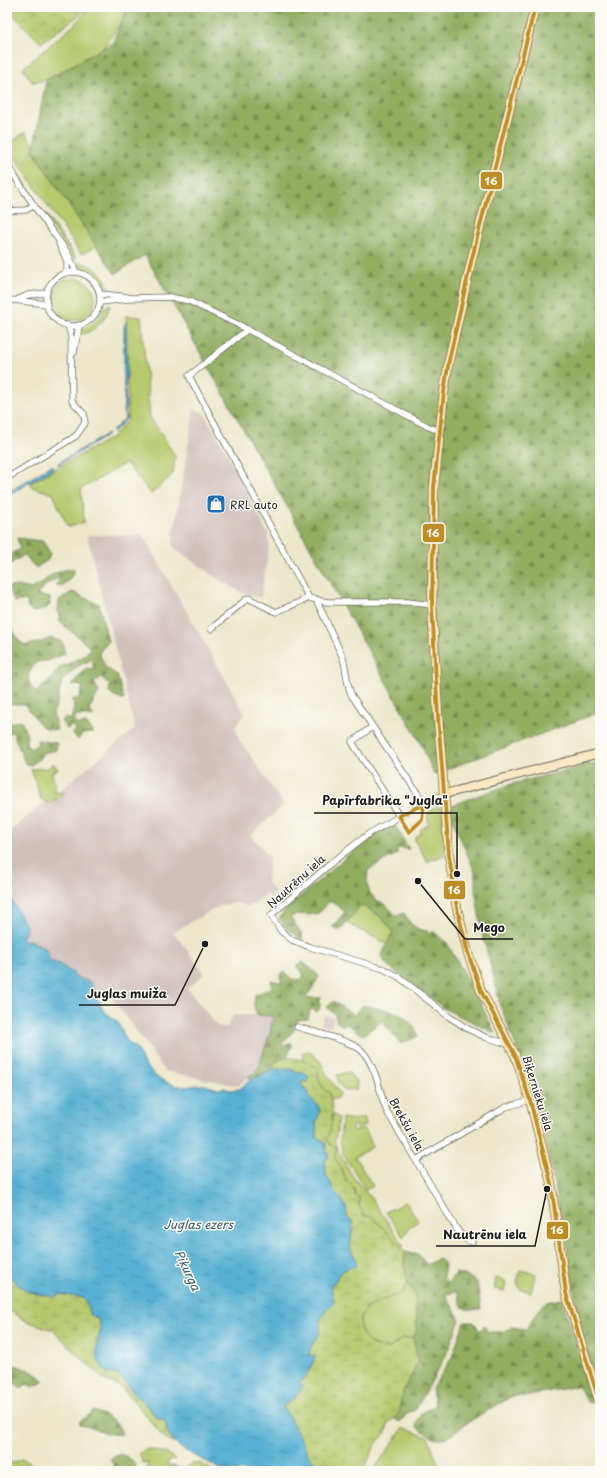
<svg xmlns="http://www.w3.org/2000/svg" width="607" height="1478" viewBox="0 0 607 1478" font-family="'Playpen Sans',sans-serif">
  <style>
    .industrial { fill: #cfc0bb }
    .green { fill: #b6c96d; stroke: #697244 }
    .forest { fill: url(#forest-firs); stroke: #56643e }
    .wetland { fill: url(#wetland-marsh); stroke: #697244 }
    .park { fill: url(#park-tufts); stroke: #697244 }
    .water { fill: url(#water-ripples); stroke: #396678 }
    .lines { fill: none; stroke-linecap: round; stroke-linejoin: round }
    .street-casing { stroke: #656359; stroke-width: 7 }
    .secondary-casing { stroke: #656359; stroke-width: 10 }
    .primary-casing { stroke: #656359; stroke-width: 10 }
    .street { stroke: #fff; stroke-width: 5.5 }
    .secondary { stroke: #fae7c3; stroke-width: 8 }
    .primary { stroke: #f2c26a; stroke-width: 9 }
    .bus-1-casing { stroke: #fdfcf7; stroke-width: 7 }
    .bus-1 { stroke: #be8e24; stroke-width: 4 }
    .labels { text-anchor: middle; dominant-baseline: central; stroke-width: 3; stroke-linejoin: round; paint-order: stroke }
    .poi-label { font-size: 11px; fill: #1c1c1c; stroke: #fdfcf7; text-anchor: start }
    .street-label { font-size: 11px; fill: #1c1c1c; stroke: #fdfcf7 }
    .water-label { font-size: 12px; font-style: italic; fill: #365f6e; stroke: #fdfcf7 }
    .leader { fill: none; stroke: #1c1c1c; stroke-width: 1.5 }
    .callout-dot { fill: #1c1c1c; stroke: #fdfcf7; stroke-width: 1.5 }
    .callout-label { font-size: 12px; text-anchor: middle; font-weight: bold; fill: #1c1c1c; stroke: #fdfcf7; stroke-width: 3; stroke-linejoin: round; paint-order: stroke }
    .line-badge { stroke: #fdfcf7; stroke-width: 1.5 }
    .badge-label { font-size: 11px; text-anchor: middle; font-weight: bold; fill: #fff }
  </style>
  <defs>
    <pattern id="forest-firs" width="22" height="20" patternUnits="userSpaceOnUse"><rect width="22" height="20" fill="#90ad60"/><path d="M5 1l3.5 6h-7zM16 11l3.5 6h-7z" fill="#758c4e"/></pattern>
    <pattern id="wetland-marsh" width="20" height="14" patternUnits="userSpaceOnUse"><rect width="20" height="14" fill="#b6c96d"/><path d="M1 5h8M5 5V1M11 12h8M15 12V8" fill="none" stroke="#9cac5e"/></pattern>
    <pattern id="park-tufts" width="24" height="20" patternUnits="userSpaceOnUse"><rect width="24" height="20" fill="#b6c96d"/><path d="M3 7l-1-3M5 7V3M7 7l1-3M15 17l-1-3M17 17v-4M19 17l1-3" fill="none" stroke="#9cac5e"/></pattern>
    <pattern id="water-ripples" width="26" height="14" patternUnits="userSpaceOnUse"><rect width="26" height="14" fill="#56b0d3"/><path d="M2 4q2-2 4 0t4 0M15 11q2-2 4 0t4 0" fill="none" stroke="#468eaa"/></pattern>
  </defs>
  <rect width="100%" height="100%" fill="#fdfcf7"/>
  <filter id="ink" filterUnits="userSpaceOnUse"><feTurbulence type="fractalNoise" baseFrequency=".025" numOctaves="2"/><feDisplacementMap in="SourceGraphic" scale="8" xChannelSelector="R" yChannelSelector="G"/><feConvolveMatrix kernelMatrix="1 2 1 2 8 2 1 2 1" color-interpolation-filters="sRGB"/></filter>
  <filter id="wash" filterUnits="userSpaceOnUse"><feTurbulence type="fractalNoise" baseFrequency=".012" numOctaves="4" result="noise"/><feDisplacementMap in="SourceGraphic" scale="16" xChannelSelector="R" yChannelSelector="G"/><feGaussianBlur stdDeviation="0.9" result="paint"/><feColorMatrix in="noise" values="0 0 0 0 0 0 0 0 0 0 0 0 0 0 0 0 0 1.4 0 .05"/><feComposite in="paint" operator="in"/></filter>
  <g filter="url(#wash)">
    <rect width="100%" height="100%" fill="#ece7cb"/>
    <path class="industrial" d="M194,409L204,413L248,492L250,503L262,522L264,528L268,533L269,546L261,597H257L241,592L217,578L177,550L172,545Z
      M87,535H143L245,714L235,726L240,741L284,805L251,835L269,856L267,883L276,893L270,898L267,894L249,906L237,903L222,905L185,925L174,933L205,974L187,988L217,1026L227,1027L233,1015H273L270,1033L258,1069L238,1086L165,1071L110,995L98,999L93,990L92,985L88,981L77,978L73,973L59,964L51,961L49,958L46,949L40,945L23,941L22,938L26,930V926L7,892V833L135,729Z
      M324,1015L334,1017L331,1027L321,1025Z"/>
    <path class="green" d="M91,7H129L126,15L103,48L49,80L32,82L23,68L74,25Z
      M25,132L97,246L81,254L7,146Z
      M7,155L31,192L29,193L7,161Z
      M46,214L76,258L75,259H74L70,252L44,216Z
      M75,262C92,263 108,276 109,293C102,290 101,280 95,275C88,270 80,269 75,262Z
      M53 299a21 21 0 1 1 42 0a21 21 0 1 1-42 0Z
      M110,304C107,320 95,332 79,335C81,327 90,327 96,321C102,316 103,306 110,304Z
      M126,316L141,317L150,417L175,456L173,474L151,494L126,463L81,489L84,523L68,527L53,494L32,487L30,483L111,438L128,420Z
      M53,763L58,769L53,771L52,775L56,786L54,792L64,793L61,797L48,803L41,799L31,769L49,768Z
      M438,806L440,807L442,811L445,851L444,855L429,861H427L415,841V837L421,833L420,830L429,824C425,812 428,812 438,806Z
      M361,904L380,916L394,931L387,944L346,923Z
      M309,1051L320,1061L325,1072L340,1094L336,1099H331C328,1090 318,1086 319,1076L303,1060L302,1053Z
      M348,1072L357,1082L356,1090L351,1089L345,1091L338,1083L337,1075Z
      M333,1114L339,1118L335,1143L339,1153L354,1178L371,1198L404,1246L402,1248C388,1240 381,1217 363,1215L359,1205L358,1197L355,1195L354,1189L347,1181L335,1157L331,1145L327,1140Z
      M364,1117L366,1123L363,1127L356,1128V1125H354L352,1128L353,1131L363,1129C368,1133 371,1141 372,1147L355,1157L373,1186L366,1190L343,1154L340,1140L342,1118L355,1120Z
      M406,1202L418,1221L411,1226L403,1237L386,1212Z
      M496,1278L504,1280L506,1282L504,1291L494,1289Z
      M407,1283L415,1294L417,1329L413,1338H403L390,1348C384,1347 377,1347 372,1344C361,1338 355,1318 366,1309C377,1301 390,1297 403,1293Z
      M403,1428L428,1437L439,1466L431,1467L427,1471H373Z
      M148,1449L168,1454L175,1460L169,1461L167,1465L186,1469L191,1463L202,1464L213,1471H144L147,1468L148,1463H143L139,1453Z
      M22,1459C27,1460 29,1462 32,1466L30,1471H7V1465Z"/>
    <path class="forest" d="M128,7H600V712L434,774L421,744L145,255L115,274L33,151L46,80L112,43Z
      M17,538L43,541L50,553L48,560L36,568L24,555L7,566V556L20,549Z
      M67,569H74L73,574L64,585L56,586L60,577C50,582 43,586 37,595L50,598V605L45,609L35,612L28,609L27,600L14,602L9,587L18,586L31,589L40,584L53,574Z
      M72,592L99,604L108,641L99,653L106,668L117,675L124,700L109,693L110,685L101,677L94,683L99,691L89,710L94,716H78L74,720L79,725L86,723L94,733L82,734L78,740L73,734L76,730L72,725L67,729L61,721L66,718L70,721L73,713L74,704L72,700L79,698L83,687L77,685H71L86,669L94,668L92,659L78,666L62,681L56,706L53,713L57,730L45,729C36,721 32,712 24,704H7V682L13,679L7,678V662L14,659L7,651V630L11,627L20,642L25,645L38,643L51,638L62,642L65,654L46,661L36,662L28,675L29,682L35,692L48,683L59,668L84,656L91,648L60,622L58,610L59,600Z
      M21,720L27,736L26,743L30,749L38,744L37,740L57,743L56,750L43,753L40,758L31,765L25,763L13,732L7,733V724Z
      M600,762V1394L582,1339L567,1246L536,1097L500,1005L493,974L483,937L475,891V872L447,807L508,785Z
      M393,822L409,849L397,848V854L387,859L368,870L367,884L370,893L377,901L384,903L396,915L404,913L411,924L420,930L434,932L447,943L477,996L495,1033L445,1009L387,965L381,957L393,931L380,916L361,905L340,930L332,927L345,912L338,906L329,901C316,923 308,910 290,917L302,934V939L288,930L279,918L286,909L367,839Z
      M303,962L319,976L313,988L306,996L310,998H322L318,1001L320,1004L319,1010L316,1012L312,1009L310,1010L308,1019L297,1020L296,1026L290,1024L295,1029L283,1042V1047L291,1042L292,1047L286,1058L279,1060L274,1063V1068L253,1078L248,1077L258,1069L270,1033L273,1016L257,1015L254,1006L255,995L272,988L271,980L282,983L280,974L284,971C291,979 292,982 303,978V974L296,966Z
      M333,1001L354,1015L363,1005C387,1011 408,1010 418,1036L401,1044L382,1021L363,1035L347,1024L342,1025L337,1022L335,1014L327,1007Z
      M405,1252L418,1254L427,1265L439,1258L445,1264L443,1278L448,1283L456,1273L467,1276L477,1282L481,1309L470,1310L462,1307L457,1292L445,1294L460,1320L446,1355L416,1409L408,1413L400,1422L393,1418L399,1413L400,1404L404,1389L414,1371L418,1359L413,1338L417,1329L416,1308L415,1294L407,1283L404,1264Z
      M562,1299L595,1401L588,1403L578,1386L524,1396H512L464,1425L449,1437L435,1439C429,1434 422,1432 416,1426L421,1413L435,1406L432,1389L452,1357L464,1322H474L480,1331L484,1326L488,1332H503L512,1327L526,1329L538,1310L547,1302Z
      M7,1363C21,1367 33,1370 43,1380V1382L33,1387L27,1384L21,1388L16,1384H7Z
      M92,1411C104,1414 119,1421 122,1434C108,1437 95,1427 80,1425V1421L91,1414Z
      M120,1454C129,1457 135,1460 137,1471H104L114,1466L110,1459Z"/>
    <path class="wetland" d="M12,7H90L41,43L14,16Z
      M286,1058C301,1057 305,1063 318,1068C319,1079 319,1087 329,1093C334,1108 333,1125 327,1140L331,1145L336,1147L335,1157L347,1181C354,1183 354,1188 355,1195L359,1197V1205L363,1215L372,1217L389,1234L405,1252L404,1264L407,1283L403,1293C391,1297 377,1301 366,1309C355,1318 361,1338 372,1344C377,1347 384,1347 390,1348L403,1338H413L418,1359L414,1371L404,1389L400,1404L399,1413L388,1424L387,1431L376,1444L367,1463L360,1471H315L316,1465L315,1462L308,1455L303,1443L283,1406L295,1398L300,1383L309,1371V1355L311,1346L320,1333V1320L327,1309L334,1302L331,1287L342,1272L356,1260L350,1247L353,1228L347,1217L346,1207L340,1197L332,1189L331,1183L327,1178L325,1167L326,1160L329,1157L327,1153L325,1142L317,1138L316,1123L320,1111L299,1081L301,1071L298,1072L290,1069L262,1075L258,1078H253L274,1068V1063L279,1060Z
      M7,1273L29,1292L54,1297L60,1294L84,1298L89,1308L90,1316L98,1319L101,1330L97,1341V1358L107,1373L116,1374L127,1383L134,1394L148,1406L156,1417L165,1421L167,1432L174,1443H172L163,1437L134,1401L121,1387L104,1380L53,1330L26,1321L7,1309Z"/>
    <path class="park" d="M520,1270L536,1274L531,1292L520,1289L517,1283Z"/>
    <path class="water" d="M126,321L127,369L125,389L126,408L125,413L127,418L113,433L112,431L125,418C122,409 125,399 124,390C123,369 124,348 124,327Z
      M107,434L108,435L58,465V463Z
      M52,465L54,468L7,496V493Z
      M7,892L26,926V930L22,938L23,941L29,940L40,945L46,949L49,958L51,961L59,964L73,973L77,978L88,981L91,983L93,990L104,1011L117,1021L127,1041L137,1049L144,1064L158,1078L173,1085L186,1087L197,1085H205L218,1089L224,1088L230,1090L240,1089L253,1078C261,1078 267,1070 277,1069C282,1068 284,1070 289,1069L298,1072C303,1071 305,1072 309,1077L307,1081L300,1082C306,1089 311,1102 319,1106L320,1111L316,1123L317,1138L325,1142L327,1153L329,1157L325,1160V1167L327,1178L331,1183L332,1189L340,1197L346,1207L347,1217L353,1222L350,1247L356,1261V1266C341,1269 338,1275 331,1287L334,1302L327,1309L320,1320V1333L311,1346L309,1355L315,1356L314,1361L309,1371L300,1383L303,1385C299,1396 292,1400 283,1406L303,1443L308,1455L315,1462L316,1465L315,1471H223C210,1461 180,1452 171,1439C167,1434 167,1428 165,1421L156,1417L148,1406L134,1394L127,1383L116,1374L107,1373L102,1367L97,1358V1341L101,1330L98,1319L90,1316L89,1308L84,1298L60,1294L54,1297L29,1292L18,1285L7,1273Z"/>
  </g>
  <g filter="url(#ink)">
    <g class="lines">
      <defs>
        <path id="street" d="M7,165L41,216L68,253L76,272
          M7,211L26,210L34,205
          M59,244L67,261V272
          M46 299a27 27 0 1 1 54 0a27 27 0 1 1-54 0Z
          M100,294L121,296L132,298L170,297L189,301L239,325L427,426L434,429H440
          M7,300C20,300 33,303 47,304
          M17,300L28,295L47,293
          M100,302L129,299
          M248,329L189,376L309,598
          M74,353L79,325
          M7,478L76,436L85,423L84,414L72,401L71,337L68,325
          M316,599L343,658C347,671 346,684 352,696L424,803
          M211,629L248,598L276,612L309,598L327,602H408L432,605
          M372,727L352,742L399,816
          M445,794L424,803L370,833L336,859L271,915L281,931L292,940L310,947L384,969L399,977L448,1016L468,1029L485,1037L508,1044
          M297,1027C314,1032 349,1040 361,1050C368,1056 372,1066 375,1074C381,1088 381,1102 389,1115L456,1228C461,1235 464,1240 472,1242
          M416,1160L506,1107L530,1100"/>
        <path id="secondary" d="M445,794L600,753"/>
        <path id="primary" d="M535,7L472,258L449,360L444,392L434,487L432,605L438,717L449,855L457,908L468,953L481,991L515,1055L521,1072L530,1100L551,1183L566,1293L600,1404"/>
      </defs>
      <use href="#street" class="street-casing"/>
      <use href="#secondary" class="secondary-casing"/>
      <use href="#primary" class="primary-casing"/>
      <use href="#street" class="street"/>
      <use href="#secondary" class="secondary"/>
      <use href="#primary" class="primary"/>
      <defs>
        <path id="bus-1" d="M535,7L472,258L449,360L444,392L434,487L432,605L438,717L449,855L457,908L468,953L481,991L515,1055L530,1100L551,1183L566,1293L600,1404
          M424,804L422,820L409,832L399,816Z"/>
      </defs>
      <use href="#bus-1" class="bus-1-casing"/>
      <use href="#bus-1" class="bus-1"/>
    </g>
  </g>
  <defs>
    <symbol id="shop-square" viewBox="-11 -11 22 22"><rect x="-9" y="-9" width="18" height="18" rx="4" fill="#1f6fb2" stroke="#fdfcf7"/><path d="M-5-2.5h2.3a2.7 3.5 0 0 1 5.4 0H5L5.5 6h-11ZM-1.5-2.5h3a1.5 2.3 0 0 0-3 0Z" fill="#fff"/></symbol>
  </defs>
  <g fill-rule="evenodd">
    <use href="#shop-square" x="205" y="493" width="22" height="22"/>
  </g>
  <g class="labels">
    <g class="poi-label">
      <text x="230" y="504">RRL auto</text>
    </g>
    <g class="street-label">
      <text transform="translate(296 881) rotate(-42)">Nautrēnu iela</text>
      <text transform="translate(538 1093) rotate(73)">Biķernieku iela</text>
      <text transform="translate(407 1124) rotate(61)">Brekšu iela</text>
    </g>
    <g class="water-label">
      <text x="198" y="1224">Juglas ezers</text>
      <text transform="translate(188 1270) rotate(65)">Piķurga</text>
    </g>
  </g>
  <path class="leader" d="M457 874L457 813H314M418 881L465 939H513M205 944L175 1005H79M547 1189L535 1246H436"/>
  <g class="callout-dot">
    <circle cx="457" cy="874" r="4"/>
    <circle cx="418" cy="881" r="4"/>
    <circle cx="205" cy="944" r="4"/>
    <circle cx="547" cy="1189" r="4"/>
  </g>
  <g class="callout-label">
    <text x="385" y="805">Papīrfabrika "Jugla"</text>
    <text x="489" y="932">Mego</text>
    <text x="127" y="998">Juglas muiža</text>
    <text x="485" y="1239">Nautrēnu iela</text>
  </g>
  <g class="line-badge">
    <rect x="480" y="171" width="23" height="19" rx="4" fill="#be8e24"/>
    <rect x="422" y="523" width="23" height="20" rx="4" fill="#be8e24"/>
    <rect x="443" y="880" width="23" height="20" rx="4" fill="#be8e24"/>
    <rect x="546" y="1221" width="23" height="19" rx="4" fill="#be8e24"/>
  </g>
  <g class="badge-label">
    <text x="491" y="185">16</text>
    <text x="433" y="537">16</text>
    <text x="454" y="894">16</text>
    <text x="557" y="1234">16</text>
  </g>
  <rect width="607" height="1478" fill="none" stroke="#fdfcf7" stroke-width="24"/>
</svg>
